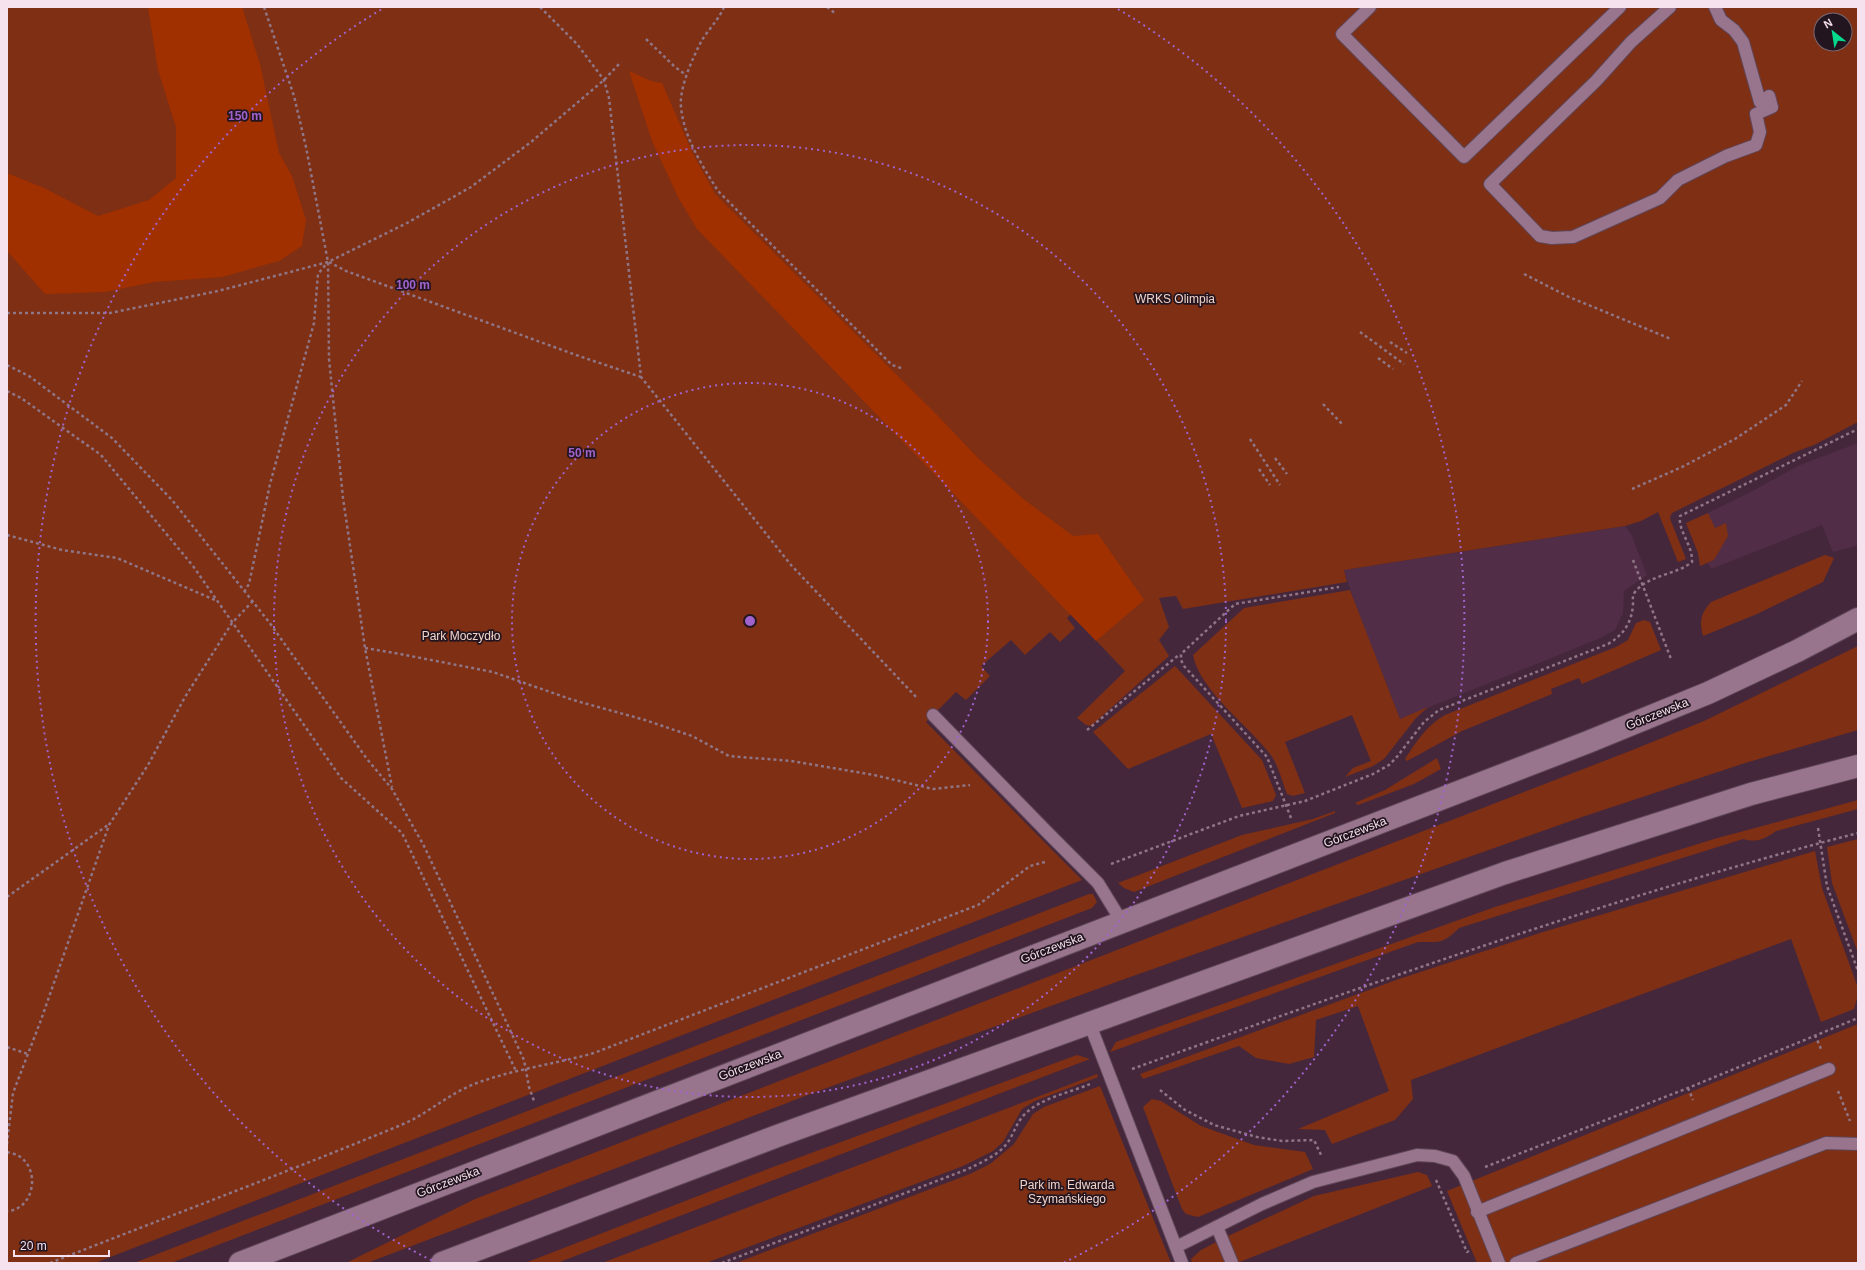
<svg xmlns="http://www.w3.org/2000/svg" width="1865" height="1270" viewBox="0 0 1865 1270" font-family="Arial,sans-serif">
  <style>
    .built { fill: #512d47 }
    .green { fill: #7f2f13; fill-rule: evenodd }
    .forest { fill: #a03000 }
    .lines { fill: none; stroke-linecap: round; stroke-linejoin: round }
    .lane-casing { stroke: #5f4658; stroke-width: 14 }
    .secondary-casing { stroke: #5f4658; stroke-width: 24 }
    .path { stroke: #8f7586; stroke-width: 2.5; stroke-dasharray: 3 3; stroke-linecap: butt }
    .lane { stroke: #98758d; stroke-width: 12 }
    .secondary { stroke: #98758d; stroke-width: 22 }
    .ring { fill: none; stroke: #a063cd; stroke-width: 2; stroke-dasharray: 2 4 }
    .labels { text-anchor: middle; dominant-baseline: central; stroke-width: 3.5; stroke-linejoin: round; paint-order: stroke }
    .park-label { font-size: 12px; fill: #f2d3c9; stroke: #23151f }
    .street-label { font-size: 12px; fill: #f6e2ef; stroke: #23151f }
    .centre { fill: #a063cd; stroke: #23151f; stroke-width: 2 }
    .ring-label { font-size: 12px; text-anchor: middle; font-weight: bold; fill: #a063cd; stroke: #23151f; stroke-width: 3.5; stroke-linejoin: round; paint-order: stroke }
  </style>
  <rect width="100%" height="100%" fill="#45273c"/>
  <path class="built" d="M1858,443V545L1833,552L1822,525L1711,569L1708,563L1693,520L1749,493L1800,465Z
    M1625,526L1631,534L1647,575L1624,591L1623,613L1615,630L1598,639L1400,719L1355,604L1344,570Z"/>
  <path class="green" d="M7,7H1858V422L1814,445L1795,452L1672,513L1670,517L1671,521L1686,559L1678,562L1658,512L1641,521L1625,526L1344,570L1347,582L1183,609L1176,596L1159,598L1169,627L1159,640L1169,656L1091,726L1086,725L1077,718L1125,671L1071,614L1067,618L1075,628L1060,642L1050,632L1025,655L1011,640L981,666L990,676L966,700L956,692L926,722L1082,880L95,1263H7ZM1821,20H1845V44H1821Z
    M1708,513L1715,528L1726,523L1728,536L1714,560L1700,566L1698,553L1686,523Z
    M1825,555L1834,558L1823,582L1757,614L1703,636C1699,621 1701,613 1711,602Z
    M1350,590L1400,719L1428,707L1416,718L1384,759L1373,766L1345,777L1353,768L1371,761L1352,715L1285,742L1305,793L1293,796L1287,794C1282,781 1278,764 1270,754C1248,725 1200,691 1193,655L1244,608Z
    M1644,620L1650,622L1661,650L1582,684L1579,678L1551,689L1552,694L1462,731L1407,761L1405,759C1416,742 1427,725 1445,715L1616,647L1628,640L1636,623Z
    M1858,646V730L1742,764L1582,817L1119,981L813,1093L367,1263H346L475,1199L1635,749L1704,721Z
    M1175,666L1262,760L1276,795L1273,801L1242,808L1211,734L1128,769L1093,732Z
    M1437,758L1441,769L1414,784L1358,805L1355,803L1385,790Z
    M1858,800V809L1776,831C1765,839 1757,843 1743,839L1459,928C1443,944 1440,942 1418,942L1110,1052L1116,1042L1495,907L1714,839Z
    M1335,811V813L1134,892L1124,888L1118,883L1242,835L1313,819Z
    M1858,839V953L1832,883L1827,847Z
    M1815,851L1822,888L1858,988V995L1854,1009L1821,1022L1791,939L1411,1080L1413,1099L1395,1120L1332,1144L1325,1130L1298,1129L1389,1091L1358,1006L1316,1020L1314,1057L1289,1064L1256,1058L1239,1046L1143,1079L1140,1074L1399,979L1543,932Z
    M1089,894H1093L1097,902L1092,908L171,1263H134Z
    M1858,1024V1263H1477L1447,1191Z
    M1077,1055L1090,1059L557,1263H525L765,1170Z
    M1097,1074L1098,1077L1035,1101L1022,1109L1003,1142L993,1151L963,1166L706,1263H602Z
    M1100,1086L1171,1263H736L970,1174L990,1164L1014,1144L1033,1114L1044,1107Z
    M1152,1099L1161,1101L1201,1126L1254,1145L1305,1152L1313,1169L1198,1217L1186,1214L1182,1209L1143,1107Z
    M1418,1172L1427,1175L1432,1186L1237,1263H1192L1191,1259L1201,1250L1226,1237L1314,1196Z"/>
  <path class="forest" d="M148,7H242L260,64L279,153L292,176L306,220L302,246L279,261L222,277L154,282L105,292L45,294L7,251V173L44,188L98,216L149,200L176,178V127L158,70Z
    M629,71L651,81L662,83L693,154L715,194L936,414L979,459L1022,498L1073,536L1098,534L1144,600L1096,641L697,229L678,197L652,141Z"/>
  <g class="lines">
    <defs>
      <path id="lane" d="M1370,7L1342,34L1464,157L1620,7
        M1670,7L1631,42L1596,81L1490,184L1540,236L1552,238L1573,237L1660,198L1678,180L1726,156L1756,145L1760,132L1756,114L1772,107L1769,96L1760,102L1743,42L1734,30L1721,20L1715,7
        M933,715L1049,834L1098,883L1122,922
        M1089,1022L1182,1263
        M1477,1212L1829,1069
        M1217,1227L1232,1263
        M1176,1247L1262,1204L1313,1182L1417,1155L1435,1156L1453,1161L1464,1176L1499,1263
        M1516,1263L1826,1143L1858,1144"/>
      <path id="secondary" d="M240,1263L1588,742L1708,693L1797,651L1858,619
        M442,1263L780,1135L1505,873L1751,794L1858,766"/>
    </defs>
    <use href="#lane" class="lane-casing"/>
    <use href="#secondary" class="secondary-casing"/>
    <path class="path" d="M264,7L294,96L306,147L328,262L329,359L343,498L365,648L392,787
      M540,7L577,44L604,80L609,98L641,377L791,565L918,699
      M724,7C719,19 709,29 702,40C693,57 679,88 681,107C684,138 702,165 718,191L892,365L904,369
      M827,7L836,14
      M646,39L675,67L686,75
      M329,262L346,271L576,355L641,377
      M1524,274L1569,297L1671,339
      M7,313H110L218,291L328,262L407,223L471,187L531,142L604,80L621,62
      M1360,332L1404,364
      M1390,342L1407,353
      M1378,358L1393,369
      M7,365L29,376L112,438L172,500L269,622L367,759L392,789L424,846L524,1060L529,1087L534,1101
      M7,391L21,398L101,455L193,566L341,778L402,833L516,1071
      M1323,404L1342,424
      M1250,439L1280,485
      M1275,458L1287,474
      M1259,469L1270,485
      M1632,489L1682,467L1735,439L1786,405L1802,381
      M7,535L62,550L117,558L215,600
      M1633,560L1671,659
      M244,592L249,584L270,484L314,323L318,274L328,262
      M365,648L400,654L493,672L573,700L645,720L692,736L729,756L791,761L874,775L933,789L970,785
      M1087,730L1180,654
      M1291,818L1267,757L1184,666L1181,660V654L1235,604L1339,587
      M1818,828L1827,886L1858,971
      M1111,864L1239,816L1305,801L1373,774L1389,765L1396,758L1424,722L1439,710L1608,644C1623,635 1632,623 1633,604C1633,600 1632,596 1635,592C1648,575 1676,575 1692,562C1693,545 1678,532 1680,516L1858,429
      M7,897L108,825
      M1815,1035L1821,1049
      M7,1047L28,1054
      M1132,1069C1372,983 1612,897 1858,833
      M1688,1088L1693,1100
      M1160,1090L1185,1110L1214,1125L1257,1137L1282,1141L1314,1140L1322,1157
      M1838,1091L1850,1121
      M7,1144L13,1093L41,1020L109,825L148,765L185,697L232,623L252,602
      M7,1152C11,1153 16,1154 19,1156C41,1170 34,1210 7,1211
      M1485,1167L1688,1088L1858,1018
      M1436,1180L1467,1252L1469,1251
      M50,1263C167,1217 285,1173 401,1125C428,1114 449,1093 477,1083C515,1069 555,1064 594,1053L978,905L1030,866L1045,862
      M722,1263L968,1169C982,1162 999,1155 1008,1142C1014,1133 1017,1122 1024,1115C1040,1098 1069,1093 1090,1084"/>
    <use href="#lane" class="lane"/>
    <use href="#secondary" class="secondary"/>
  </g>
  <g class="ring">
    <circle cx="750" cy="621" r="238"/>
    <circle cx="750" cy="621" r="476"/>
    <path d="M437 1263A714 714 0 0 1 382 9M1118 9A714 714 0 0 1 1063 1263"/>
  </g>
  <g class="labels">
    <g class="park-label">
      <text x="1175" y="299">WRKS Olimpia</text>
      <text x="461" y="636">Park Moczydło</text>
      <text x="1067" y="1185">Park im. Edwarda<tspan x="1067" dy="14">Szymańskiego</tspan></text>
    </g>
    <g class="street-label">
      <text transform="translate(1657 714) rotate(-22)">Górczewska</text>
      <text transform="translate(1355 832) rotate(-21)">Górczewska</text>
      <text transform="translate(1052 948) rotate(-21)">Górczewska</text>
      <text transform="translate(750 1065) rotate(-21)">Górczewska</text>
      <text transform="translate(448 1182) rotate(-21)">Górczewska</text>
    </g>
  </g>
  <circle cx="750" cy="621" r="6" class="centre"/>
  <g class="ring-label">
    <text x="245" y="120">150 m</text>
    <text x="413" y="289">100 m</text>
    <text x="582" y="457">50 m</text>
  </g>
  <rect width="1865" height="1270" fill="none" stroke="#f6e2ef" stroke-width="16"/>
  <g transform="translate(1833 32) rotate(330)"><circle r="19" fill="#23151f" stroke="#776772"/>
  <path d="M0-3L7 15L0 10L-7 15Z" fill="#06d98b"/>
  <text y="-6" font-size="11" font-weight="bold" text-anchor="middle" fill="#f6e2ef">N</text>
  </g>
  <path d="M14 1250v6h95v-6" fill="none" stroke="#f6e2ef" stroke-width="2"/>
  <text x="20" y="1250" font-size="12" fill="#f6e2ef" stroke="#23151f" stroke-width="3" paint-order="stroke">20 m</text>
</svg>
